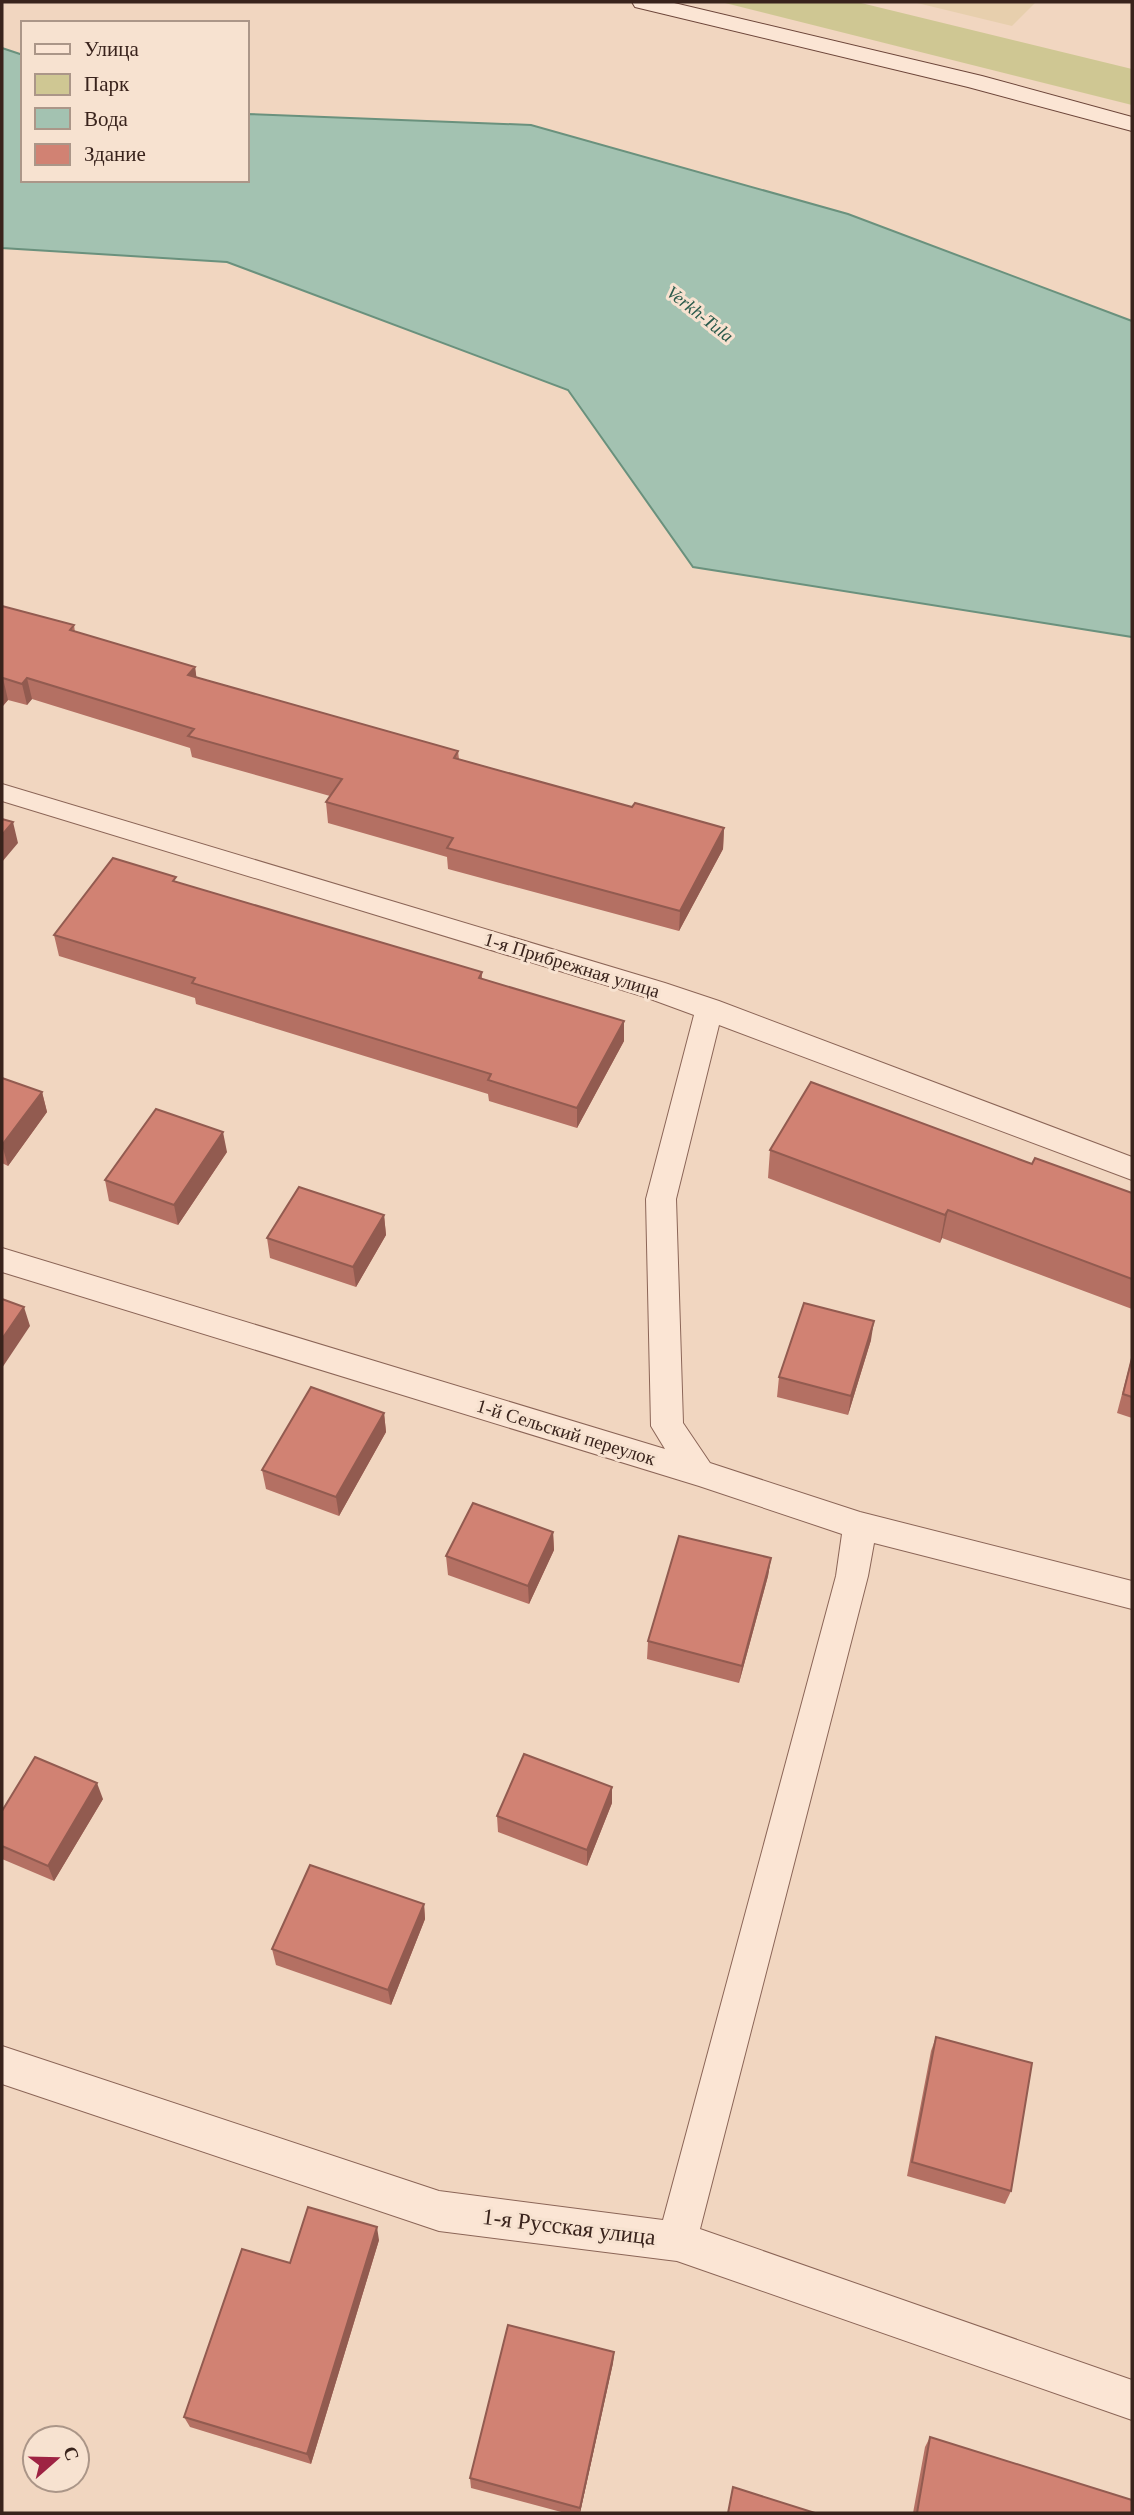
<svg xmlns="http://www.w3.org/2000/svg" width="1134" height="2515" viewBox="0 0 1134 2515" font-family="'Times New Roman',serif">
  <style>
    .farmland { fill: #e7cfad }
    .green { fill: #cfc793 }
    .water { fill: #a3c2b1; stroke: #6a917d; stroke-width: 2 }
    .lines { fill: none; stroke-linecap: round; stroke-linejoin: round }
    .service-casing { stroke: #8b6557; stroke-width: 2 }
    .secondary-casing { stroke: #6d463a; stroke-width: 2 }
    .service { fill: #fbe5d4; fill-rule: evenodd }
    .secondary { fill: #fbe5d4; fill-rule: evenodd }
    .wall { fill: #b47063 }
    .shaded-wall { fill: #925b50 }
    .building { fill: #d18273; stroke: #925b50; stroke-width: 2 }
    .labels { text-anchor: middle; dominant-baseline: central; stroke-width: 6; stroke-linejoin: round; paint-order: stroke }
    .far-water-label { font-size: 18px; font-style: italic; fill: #2a5a4b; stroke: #f7e2d0 }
    .street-label { font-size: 19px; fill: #39231c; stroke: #f7e2d0 }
    .near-street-label { font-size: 23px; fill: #39231c; stroke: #f7e2d0 }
  </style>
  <rect width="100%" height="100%" fill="#f1d6c0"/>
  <path class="farmland" d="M913,2H1036L1012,26Z"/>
  <path class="green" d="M721,2H857L1132,69V105Z"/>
  <path class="water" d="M2,48L23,55V180H247V114L531,125L848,214L1132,321V637L693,567L568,390L227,262L2,248Z"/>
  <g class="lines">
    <defs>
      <path id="service" d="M2,784L665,983L719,1001L1132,1157V1180L719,1025L676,1199L683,1423L710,1463L860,1512L1132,1581V1609L874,1543L868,1576L700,2229L1132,2380V2420L677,2261L439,2231L2,2084V2046L439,2191L663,2220L836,1576L842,1534L699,1486L2,1272V1248L665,1449L651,1426L646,1199L694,1015L645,997L2,801Z"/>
      <path id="secondary" d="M632,2H670L982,76L1132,117V131L968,87L635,7Z"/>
    </defs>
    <use href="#service" class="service-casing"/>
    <use href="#secondary" class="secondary-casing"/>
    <use href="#service" class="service"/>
    <use href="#secondary" class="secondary"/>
  </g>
  <path class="wall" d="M2,606L74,625L75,632L195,667L196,677L458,751L459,759L632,807L724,828L723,849L679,931L448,869L447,857L328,823L326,802L330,796L192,757L190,748L32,699L27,705L8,700L2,707Z
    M177,882L482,972V979L624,1041L577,1128L489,1101L488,1094L196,1004L195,998L59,956L54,935Z
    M2,1078L42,1092L47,1112L8,1166L2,1163Z
    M770,1150L1032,1164L1132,1193V1309L942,1238L940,1243L768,1178Z
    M227,1152L178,1225L109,1201L105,1180Z
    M384,1215L386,1235L356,1287L270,1258L267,1238Z
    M871,1340L848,1415L777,1397L779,1377Z
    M1132,1356V1418L1117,1413Z
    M384,1413L386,1432L339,1516L266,1489L262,1470Z
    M553,1532L554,1550L529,1604L448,1575L446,1556Z
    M771,1558L768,1576L739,1683L647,1659L648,1641Z
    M103,1799L54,1881L2,1859V1811Z
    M612,1803L587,1866L498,1832L497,1816Z
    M424,1904L425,1919L391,2005L276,1965L272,1949Z
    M936,2037L1011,2191L1005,2204L907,2176L931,2051Z
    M379,2240L311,2464L190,2427L184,2417L290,2263Z
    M614,2352L613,2363L580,2513H565L471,2488L470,2478Z
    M930,2437L1132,2513H913L925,2447Z"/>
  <path class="shaded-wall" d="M195,667L198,688L188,675Z
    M3,678L8,700L2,707V680Z
    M27,678L32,699L27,705L22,684Z
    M13,822L18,843L2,862V835Z
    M724,828L723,849L679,931L680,911Z
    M624,1021V1041L577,1128V1108Z
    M42,1092L47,1112L8,1166L2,1145Z
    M223,1132L227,1152L178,1225L174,1205Z
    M948,1210L942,1238L940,1243L945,1215Z
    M384,1215L386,1235L356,1287L353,1267Z
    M24,1307L30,1326L2,1368V1339Z
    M874,1321L871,1340L848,1415L851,1396Z
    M384,1413L386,1432L339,1516L336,1497Z
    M553,1532L554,1550L529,1604L528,1586Z
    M771,1558L768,1576L739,1683L742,1666Z
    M97,1783L103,1799L54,1881L48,1866Z
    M612,1787V1803L587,1866V1850Z
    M424,1904L425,1919L391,2005L388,1990Z
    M377,2227L379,2240L311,2464L307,2454Z
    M614,2352L613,2363L580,2513V2508Z"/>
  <path class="building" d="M2,606L74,625L70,630L195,667L188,675L458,751L454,758L632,807L635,803L724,828L680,911L447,848L453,838L326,802L342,779L188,736L194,729L27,678L22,684L3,678L2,680Z
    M2,819L13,822L2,835Z
    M113,858L176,877L173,881L482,972L479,978L624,1021L577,1108L488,1080L491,1074L192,983L195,978L54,935Z
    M2,1078L42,1092L2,1145Z
    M811,1082L1032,1164L1035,1158L1132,1193V1279L948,1210L945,1215L770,1150Z
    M156,1109L223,1132L174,1205L105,1180Z
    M299,1187L384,1215L353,1267L267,1238Z
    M2,1299L24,1307L2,1339Z
    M804,1303L874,1321L851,1396L779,1377Z
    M1132,1358V1397L1123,1394Z
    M311,1387L384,1413L336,1497L262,1470Z
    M473,1503L553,1532L528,1586L446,1556Z
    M679,1536L771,1558L742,1666L648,1641Z
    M524,1754L612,1787L587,1850L497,1816Z
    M35,1757L97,1783L48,1866L2,1846V1811Z
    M310,1865L424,1904L388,1990L272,1949Z
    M936,2037L1032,2063L1011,2191L912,2162Z
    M308,2207L377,2227L307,2454L184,2417L242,2249L290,2263Z
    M508,2325L614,2352L580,2508L470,2478Z
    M930,2437L1132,2500V2513H917Z
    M733,2487L815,2513H728Z"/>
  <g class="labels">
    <g class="far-water-label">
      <text transform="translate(700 314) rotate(38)">Verkh-Tula</text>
    </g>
    <g class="street-label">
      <text transform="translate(572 965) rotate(17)">1-я Прибрежная улица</text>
      <text transform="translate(566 1432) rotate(17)">1-й Сельский переулок</text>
    </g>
    <g class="near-street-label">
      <text transform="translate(569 2227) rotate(7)">1-я Русская улица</text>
    </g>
  </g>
  <rect width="1134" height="2515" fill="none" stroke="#39231c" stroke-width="7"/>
  <rect x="21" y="21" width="228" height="161" fill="#f7e2d0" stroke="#ab9688" stroke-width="2"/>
  <rect x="35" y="44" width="35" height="10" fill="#fbe5d4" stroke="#ab9688" stroke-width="2"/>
  <text x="84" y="56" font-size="21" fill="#39231c">Улица</text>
  <rect x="35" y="74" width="35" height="21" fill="#cfc793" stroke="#ab9688" stroke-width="2"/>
  <text x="84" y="91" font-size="21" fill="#39231c">Парк</text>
  <rect x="35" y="108" width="35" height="21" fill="#a3c2b1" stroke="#ab9688" stroke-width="2"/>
  <text x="84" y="126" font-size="21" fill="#39231c">Вода</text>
  <rect x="35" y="144" width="35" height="21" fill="#d18273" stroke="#ab9688" stroke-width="2"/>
  <text x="84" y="161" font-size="21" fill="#39231c">Здание</text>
  <g transform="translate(56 2459) rotate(70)"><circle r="33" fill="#f7e2d0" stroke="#ab9688" stroke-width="2"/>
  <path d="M0-5L12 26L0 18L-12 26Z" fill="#9e2343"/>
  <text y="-10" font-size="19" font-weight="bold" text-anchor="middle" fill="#39231c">С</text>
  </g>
</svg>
